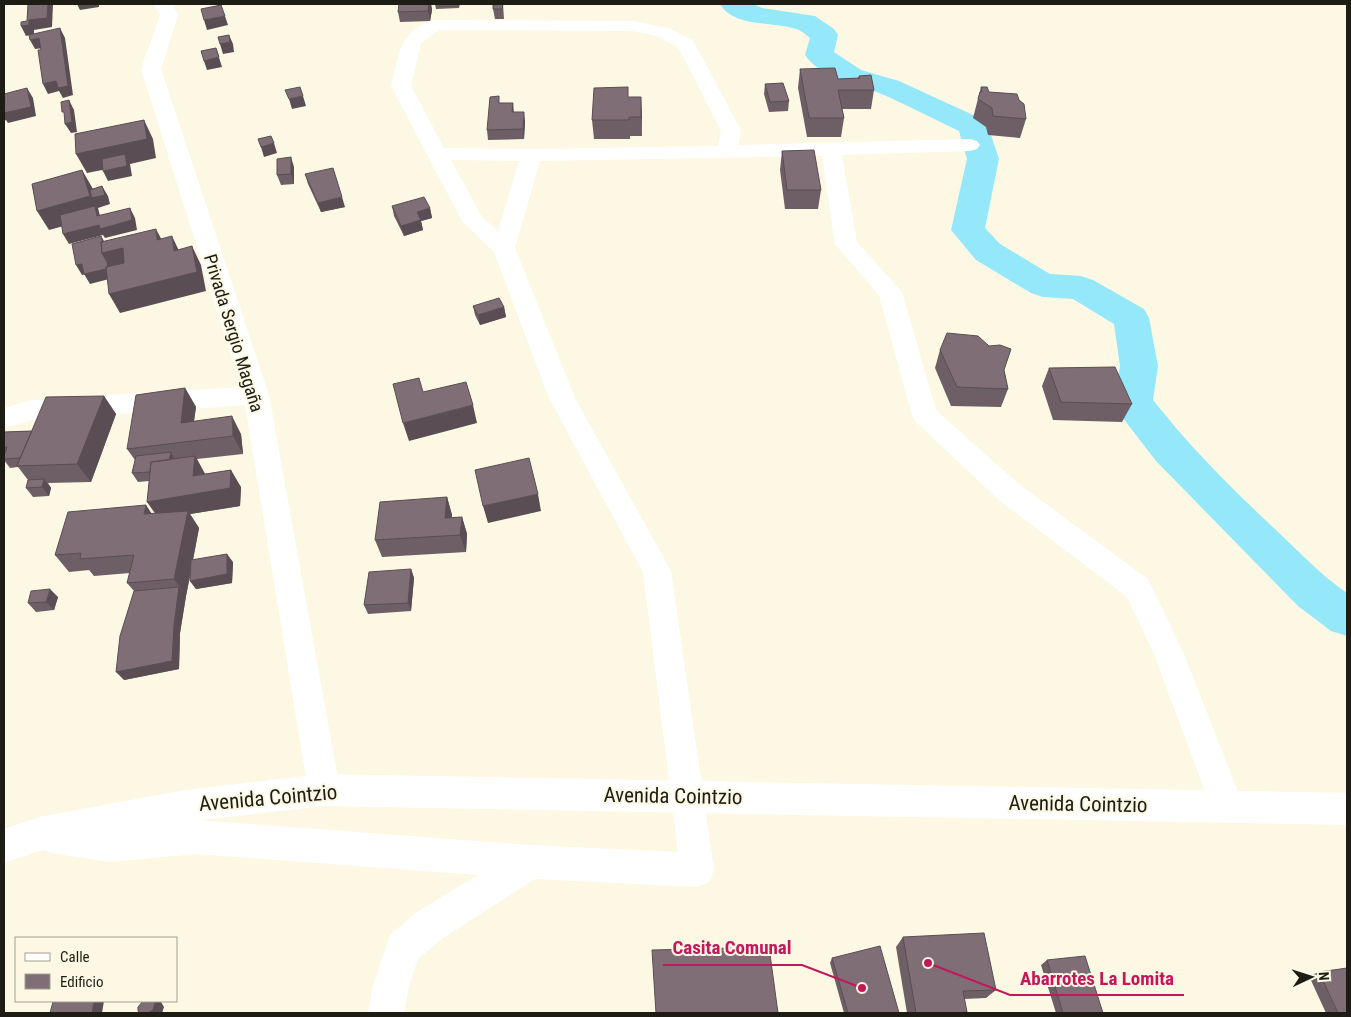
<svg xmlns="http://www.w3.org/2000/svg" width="1351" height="1017" viewBox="0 0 1351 1017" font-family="'Roboto Condensed',sans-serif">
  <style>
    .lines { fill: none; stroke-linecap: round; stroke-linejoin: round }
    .canal { fill: #95e7fa; fill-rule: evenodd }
    .street { fill: #fff; fill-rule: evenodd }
    .secondary { fill: #fff; fill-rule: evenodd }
    .wall { fill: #6e5f66 }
    .shaded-wall { fill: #5a4d53 }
    .building { fill: #806e77; stroke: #5a4d53 }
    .labels { text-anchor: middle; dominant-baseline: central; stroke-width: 4; stroke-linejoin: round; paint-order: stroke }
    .street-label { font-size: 18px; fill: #1e1d15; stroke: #fcf8e4 }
    .near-street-label { font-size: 21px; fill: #1e1d15; stroke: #fcf8e4 }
    .leader { fill: none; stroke: #c2185b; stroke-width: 2 }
    .callout-dot { fill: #c2185b; stroke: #fcf8e4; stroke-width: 2 }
    .callout-label { font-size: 19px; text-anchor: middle; font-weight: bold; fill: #c2185b; stroke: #fcf8e4; stroke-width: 4; stroke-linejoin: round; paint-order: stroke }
  </style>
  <rect width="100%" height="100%" fill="#fcf8e4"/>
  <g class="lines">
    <path class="canal" d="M720,4H753L762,8L815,16L834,29L838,35L834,52L861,70L899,81L984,120L988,126L999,159L985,228L1000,244L1050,274L1081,276L1093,280L1144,309L1149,318L1158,366L1153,400C1190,447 1232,489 1276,530C1299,552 1321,575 1347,593V636L1331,631L1298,606L1156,461L1119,413L1114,403L1120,366L1114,324L1073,299L1043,297L1031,293L976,260L951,230L967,159L959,131C933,119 906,104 879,93C853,83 822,79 805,55L810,38C806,35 801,30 796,29C774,21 734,28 720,4Z"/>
    <path class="street" d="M154,4H172L178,15L161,69L269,395L340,790L336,801L324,806L312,801L308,790L245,405L32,420L4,428V408L32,400L241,387L141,69L160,15Z
      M435,20L633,21L668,28L693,40L695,44L741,130L738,145L970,139L977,141L980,145L977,149L970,151L842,155L857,242L902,292L936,410L1020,485L1148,579L1184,654L1244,807L1239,818L1227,823L1215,818L1154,654L1127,597L1000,501L916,422L912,415L879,295L835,244L822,156L540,161L515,248L575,398L671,571L714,870L709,882L697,887L535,879L443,938L418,959L409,986L404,1013H368L373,986L390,935L417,912L478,875L196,854L110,862L51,853L39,848L34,836L39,824L51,819L110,828L196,820L531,845L678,852L643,572L549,398L494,252L462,221L391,86C399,56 399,28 435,20ZM439,30L633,31L656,36L678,47L721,130L718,146L531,149L444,148L411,86L421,43ZM451,160L519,161L498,231L482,217Z"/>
    <path class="secondary" d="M324,774L1347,793V825L324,806L185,822L39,851L4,863V829L39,817L185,790Z"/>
  </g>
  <path class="wall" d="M399,4H431L432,10L430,21L400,22L398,12Z
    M435,4H460L459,8L436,9Z
    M503,4L504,19H495L493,9Z
    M800,69L838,79L858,78L859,76L874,90L871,109H842L844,118L841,137H807L798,88Z
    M765,84L789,101L788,111L769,112L764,94Z
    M628,87V97H641L642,136H630V139H594L592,120Z
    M981,87L989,92L1019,100L1026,119L1020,138L988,135L986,127L973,118Z
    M500,103H513L514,112L525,121L524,139L488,140L487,130Z
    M782,151L821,190L818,209H785L780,170Z
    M294,167V184L281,185L277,175Z
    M305,174L345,207L321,212L308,184Z
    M392,206L430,208L432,218L421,221L423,230L404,236L394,216Z
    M473,306L504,307L506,317L480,325L475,315Z
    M989,346L1004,370L1008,389L1001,407L951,406L935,368L940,350Z
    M1049,368L1132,404L1122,422L1053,420L1042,386Z
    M185,388L196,407L194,421L241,434L243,454L197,459L205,474L241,487L240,506L190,514L199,528L193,560L233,562L232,583L196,589L190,581L191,571L186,596L180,633L179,669L124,680L134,591L127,583L130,573L94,576L89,570L69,572L55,555L151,514L155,513L149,481L138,482L132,473L135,460L127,449Z
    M104,396L116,414L91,482L48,483L51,488L49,496L33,497L26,488L28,480L18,467L10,468L4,460V432L32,431Z
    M447,497L452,515V518L462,517L467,534L466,552L382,557L375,540Z
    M411,569L414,578L411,611L368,614L364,605Z
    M58,597L54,610L36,612L28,603Z
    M903,937L996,990L986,998L964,999L967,1012L966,1013H907L896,947Z
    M832,958L899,1013H844L830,963Z
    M1047,960L1103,1013H1056L1041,965Z
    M1319,972L1347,1013H1326L1309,976Z"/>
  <path class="shaded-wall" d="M48,4H53L52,27L34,30V34L26,36L21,26L29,20Z
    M77,4H99V7L80,10Z
    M429,4H431L432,10L430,21L428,11Z
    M225,16L228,25L207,30L204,20Z
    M60,28L65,38L73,95L63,98L59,91L48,94L43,84Z
    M229,35L233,44L234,52L223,54L220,44Z
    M39,38L44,48L35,49L30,40Z
    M216,48L222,67L207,70L204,61Z
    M27,88L33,98L36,116L8,123L6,120L4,121V113Z
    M303,96L306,106L292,109L289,99Z
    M641,97L642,116V136L641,117Z
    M69,100L74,110L77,132L71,133L65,124Z
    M524,112L525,121L524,139L523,129Z
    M144,120L153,139L156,158L130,164L132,176L108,181L103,171L127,165L87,173L76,154Z
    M274,143L277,153L264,157L261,147Z
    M291,157L294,167V184L291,174Z
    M82,170L93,189L102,186L108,196L110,204L98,208L100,216L49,230L37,211Z
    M342,197L345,207L321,212L318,203Z
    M130,208L135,218L137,230L105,238L103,235L69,244L63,234Z
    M430,208L432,218L421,221L423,230L404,236L401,226L417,212Z
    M156,229L166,248L157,240Z
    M101,236L107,246L123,248L133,267L113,278L90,284L84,274H87L82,275L76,265L102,253Z
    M172,236L181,255L174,251Z
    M192,246L201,265L206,291L120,313L109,294Z
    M504,307L506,317L480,325L478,315Z
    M185,388L196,407L191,441L181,423Z
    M104,396L116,414L91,482L77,464Z
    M473,405L477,423L409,441L403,423Z
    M232,416L241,434L243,454L233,436Z
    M171,452L176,462L167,470Z
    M195,456L205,474L231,470L241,487L240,506L190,514L199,528L186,596L174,579L159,519L147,502L193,476Z
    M44,479L51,488L49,496L42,487Z
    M538,494L541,511L488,523L483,506Z
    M447,497L452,515L450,535L445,518Z
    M146,505L158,523L144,514Z
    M462,517L467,534L466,552L460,535Z
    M227,554L233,562L232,583L196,589L190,581Z
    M411,569L414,578L411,611L408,603Z
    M179,587L186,596L180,633L179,669L124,680L116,672L174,625Z
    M50,589L58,597L54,610L46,602Z
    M94,1001H104L102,1013H92Z
    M154,1001H158L161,1002L164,1007L162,1013H148Z"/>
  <path class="building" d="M28,4H48L47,18L29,20V25L21,26V22L27,21Z
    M399,4H429L428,11L398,12Z
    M503,4L502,9H493V5Z
    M221,5L225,16L204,20L201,9Z
    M60,28L68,86L58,88L56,81L43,84L38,50H41L39,38L30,40L29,35Z
    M229,35L230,42L220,44L218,37Z
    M216,48L219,57L204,61L201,51Z
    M835,68L838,79L860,78L859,76L871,75L874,90H838L844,118H809L800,69Z
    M783,83L789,101L770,102L765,84Z
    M300,87L303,96L289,99L285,90Z
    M628,87V97H641V117H629V120H592L594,88Z
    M981,87H987L989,92L1017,94L1019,100L1024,104L1026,119L993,116L992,108L978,99L980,92H982Z
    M27,88L31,107L4,113V94Z
    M499,96V103H513L512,112H524L523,129L487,130L490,97Z
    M69,100L72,122L65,124L64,112H62L61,102Z
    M144,120L147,139L76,154L75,134Z
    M271,136L274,143L261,147L258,139Z
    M814,150L821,190H787L782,151Z
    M125,154L127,166L103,171L102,159Z
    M291,157V174L277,175V159Z
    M333,168L342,197L318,203L305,174Z
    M82,170L90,196L37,211L32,184Z
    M102,186L105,195L92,198L90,190Z
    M424,197L430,208L417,212L421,220L401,226L392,206Z
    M95,206L97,216L130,208L132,220L100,229L99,225L63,234L60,215Z
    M156,229L157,240L172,236L174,251L192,246L197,272L109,294L106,267L124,263L123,248L102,253L101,242Z
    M101,236L103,242H101L102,253L107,262L108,267H106V269L84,274L82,264L76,265L72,244Z
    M499,298L504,307L478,315L473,306Z
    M947,333L978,336L989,346L1000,345L1011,349L1004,370L1008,389L957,387L940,350Z
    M1115,367L1132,404L1061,402L1049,368Z
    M419,378L423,392L466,382L473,405L403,423L393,384Z
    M185,388L181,423L232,416L233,436L127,449L136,395Z
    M104,396L77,464L17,466L46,397Z
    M32,431L20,458L4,459V456L7,447H4V432Z
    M171,452L169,460L151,462L150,472L132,473L136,456Z
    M195,456L193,476L231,470L230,488L147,502L151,462Z
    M529,458L538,494L483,506L475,470Z
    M44,479L42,487L26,488L28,480Z
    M447,497L445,518L462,517L460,535L375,540L380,502Z
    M146,505L144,514L188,511L174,579L127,583L134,555L80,559L81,553L55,555L68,512Z
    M227,554V574L190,581L191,560Z
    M411,569L408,603L364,605L369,572Z
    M179,587L174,625L172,661L116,672L120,636L134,591Z
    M50,589L46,602L28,603L31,591Z
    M984,933L996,990L963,991L967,1012L954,1013H916L903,937Z
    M880,946L899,1013H848L832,958Z
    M769,947L778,1013H656L652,950Z
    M1085,956L1103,1013H1063L1047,960Z
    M1347,968V1013H1338L1319,972Z
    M60,1001H94L92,1013H50L53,1002Z
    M143,1001H154L155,1003L153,1010L148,1013H141L138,1011V1007Z"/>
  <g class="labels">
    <g class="street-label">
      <text transform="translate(234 333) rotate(73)">Privada Sergio Magaña</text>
    </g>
    <g class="near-street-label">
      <text transform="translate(673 796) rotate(1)">Avenida Cointzio</text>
      <text transform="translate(268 798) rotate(-5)">Avenida Cointzio</text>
      <text transform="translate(1078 804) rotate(1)">Avenida Cointzio</text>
    </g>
  </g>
  <path class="leader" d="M862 988L802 965H663M928 963L1010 995H1184"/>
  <g class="callout-dot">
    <circle cx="862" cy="988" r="5"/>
    <circle cx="928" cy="963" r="5"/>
  </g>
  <g class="callout-label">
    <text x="732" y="954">Casita Comunal</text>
    <text x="1097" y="985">Abarrotes La Lomita</text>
  </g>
  <rect width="1351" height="1017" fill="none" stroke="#1e1d15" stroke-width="10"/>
  <rect x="15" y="937" width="162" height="65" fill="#fcf8e4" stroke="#a3a091"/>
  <rect x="25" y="953" width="25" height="8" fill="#ffffff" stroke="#a3a091"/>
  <text x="60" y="962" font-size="15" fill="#1e1d15">Calle</text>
  <rect x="25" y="974" width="25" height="15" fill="#806e77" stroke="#a3a091"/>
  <text x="60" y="987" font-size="15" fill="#1e1d15">Edificio</text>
  <g transform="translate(1311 977) rotate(86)" stroke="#fcf8e4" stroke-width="4" paint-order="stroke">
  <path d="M0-4L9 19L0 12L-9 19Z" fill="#1e1d15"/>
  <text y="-8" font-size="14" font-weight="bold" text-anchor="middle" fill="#1e1d15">N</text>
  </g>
</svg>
